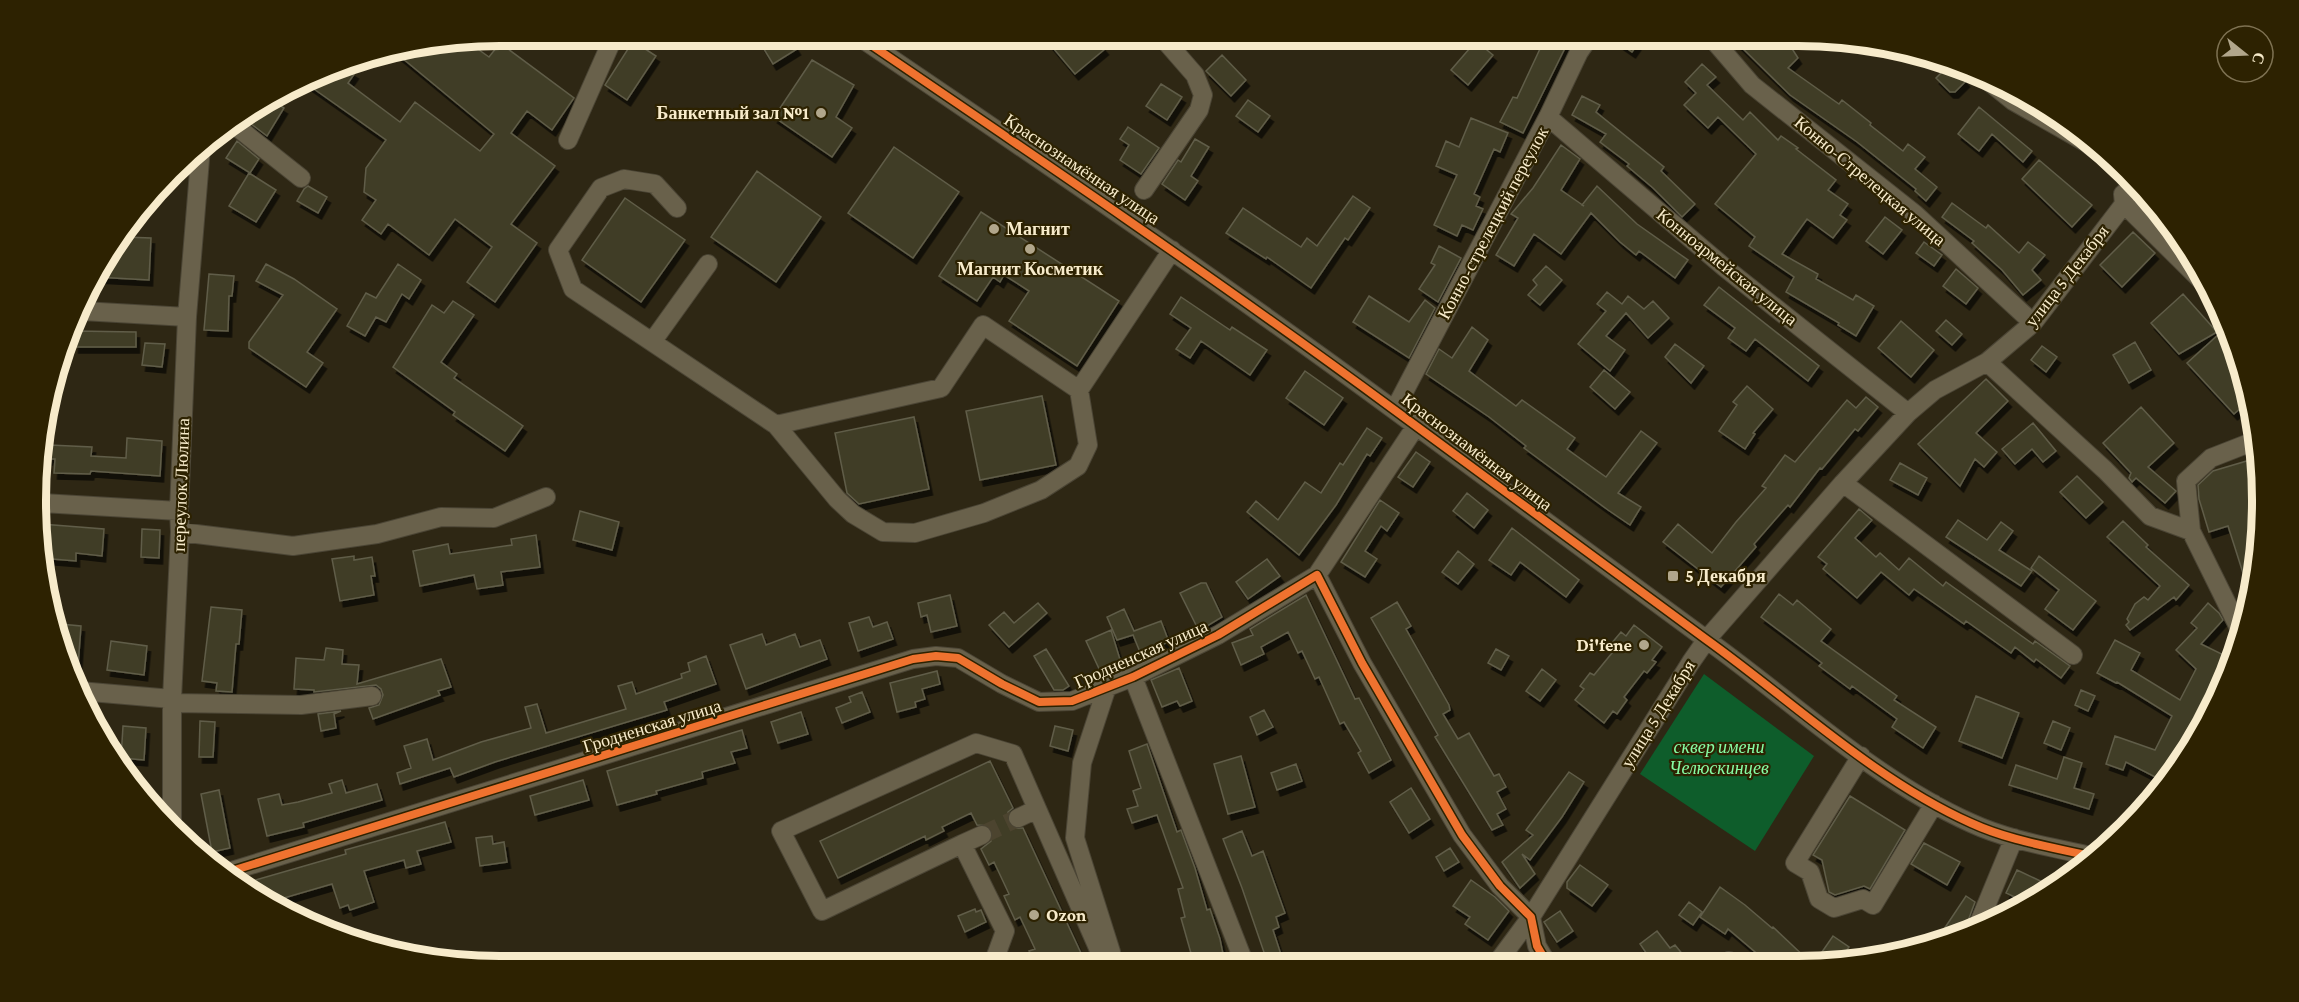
<svg xmlns="http://www.w3.org/2000/svg" width="2299" height="1002" viewBox="0 0 2299 1002" font-family="'Crimson Pro',serif">
  <style>
    .green { fill: #0e5d2b }
    .building { fill: #413e28; stroke: #605d48; stroke-width: 1.5; filter: url(#shadow) }
    .lines { fill: none; stroke-linecap: round; stroke-linejoin: round }
    .minor-tunnel { stroke: #4c442f; stroke-width: 18; stroke-dasharray: 18 9; stroke-linecap: butt }
    .minor-casing { stroke: #4b4535; stroke-width: 20 }
    .minor { stroke: #69614b; stroke-width: 18 }
    .cycleway-casing { stroke: #2d2201; stroke-width: 11 }
    .cycleway { stroke: #ef722f; stroke-width: 8 }
    .poi-dot { fill: #b1a68b; stroke: #2d2201; stroke-width: 2 }
    .labels { text-anchor: middle; dominant-baseline: central; stroke-width: 4.5; stroke-linejoin: round; paint-order: stroke }
    .poi-label { font-size: 18px; font-weight: bold; fill: #f7ebcb; stroke: #2d2201; text-anchor: start }
    .street-label { font-size: 18px; fill: #f7ebcb; stroke: #2d2201 }
    .park-label { font-size: 18px; font-style: italic; fill: #87fda4; stroke: #2d2201 }
    .rim { fill: none; stroke: #f7ebcb; stroke-width: 8 }
  </style>
  <defs>
    <filter id="shadow"><feDropShadow dx="3.5" dy="6" stdDeviation="0" flood-color="#0009"/></filter>
  </defs>
  <rect width="100%" height="100%" fill="#2e2714"/>
  <path class="green" d="M1704,674L1814,756L1755,851L1640,774Z"/>
  <path class="building" d="M756,36H789L797,49L773,64Z
    M1043,36H1094L1105,49L1075,74Z
    M1546,36H1558L1568,42L1523,133L1500,122L1513,97L1517,98Z
    M1609,36H1643L1632,52Z
    M1730,36H1780L1791,47L1798,58L1788,68L1839,104L1842,100L1871,123L1870,125L1903,151L1908,144L1925,157L1915,169L1937,187L1926,201L1915,191L1916,189L1857,142L1790,95Z
    M633,41L656,56L627,100L605,85Z
    M1476,41L1493,55L1468,85L1451,70Z
    M468,42L489,57L500,43L574,98L552,130L527,111L511,133L555,166L511,224L537,243L495,302L467,282L492,247L455,219L429,255L388,224L381,234L362,220L376,200L364,192L366,168L386,140L304,82L342,65L355,73L348,83L400,122L415,102L480,151L494,134L396,53Z
    M1222,55L1246,80L1231,96L1206,71Z
    M812,60L854,85L836,117L852,128L832,157L774,117Z
    M1702,64L1716,77L1707,85L1743,120L1750,112L1778,140L1781,136L1798,148L1796,149L1836,180L1828,190L1848,204L1840,215L1847,220L1833,238L1807,219L1782,254L1818,274L1816,279L1853,300L1856,295L1874,306L1856,336L1838,325L1839,323L1786,292L1794,277L1749,246L1755,237L1715,204L1756,154L1718,117L1708,128L1684,105L1696,93L1685,82Z
    M1950,64L1966,81L1955,92H1950L1936,78Z
    M1161,84L1182,97L1167,120L1146,106Z
    M1582,96L1600,105L1596,112L1664,167L1661,171L1695,204L1682,217L1653,188L1627,166L1629,164L1600,142L1606,134L1572,115Z
    M268,98L284,108L267,136L250,123L258,110L255,108Z
    M1248,100L1270,116L1258,132L1236,116Z
    M1979,107L2032,151L2023,162L1992,134L1979,151L1958,134Z
    M1471,118L1508,133L1500,152L1494,149L1474,194L1480,197L1476,206L1483,209L1473,230L1462,225L1457,236L1434,225L1457,175L1436,166L1446,141L1459,147Z
    M1128,127L1159,148L1141,174L1120,160L1129,145L1120,139Z
    M1195,139L1209,147L1191,176L1198,181L1185,200L1162,184L1178,160L1181,162Z
    M237,141L259,159L250,173L226,158Z
    M1561,145L1580,159L1561,190L1584,206L1582,205L1597,186L1637,224L1688,260L1675,278L1639,251L1636,255L1620,242L1591,213L1561,254L1534,234L1514,266L1496,255L1518,218L1511,214L1533,188Z
    M894,147L959,192L913,258L848,213Z
    M2039,160L2092,205L2072,227L2022,179Z
    M757,171L821,217L776,282L711,237Z
    M249,173L276,190L256,222L229,206Z
    M308,186L327,197L318,213L297,201L304,189Z
    M1353,196L1370,208L1348,240L1345,238L1311,288L1267,257L1266,259L1226,233L1243,208L1301,247L1307,238L1317,246Z
    M625,198L685,240L641,302L582,260Z
    M1952,203L1986,228L1988,225L2019,253L2028,242L2045,255L2032,270L2041,280L2023,295L2002,270L1972,243L1974,241L1942,217Z
    M981,212L1119,301L1077,366L1009,321L1029,291L1004,275L1000,282L993,277L977,301L939,276Z
    M1885,217L1902,230L1883,254L1866,241Z
    M2133,232L2155,253L2122,287L2100,265Z
    M124,237L151,238L149,280L95,277L98,268Z
    M1924,242L1942,255L1934,266L1916,253Z
    M1439,246L1461,258L1438,302L1419,289L1435,265L1431,263Z
    M266,264L294,279L337,309L307,352L323,363L306,387L249,348V342L283,295L256,281Z
    M398,264L421,280L409,299L402,294L386,322L376,317L365,336L347,326L366,293L376,298Z
    M1546,266L1562,280L1540,305L1528,295L1537,285L1533,280Z
    M1956,269L1978,288L1966,304L1943,286Z
    M209,274L234,276L232,296H229L228,331L204,330Z
    M1719,287L1819,366L1808,381L1755,339L1746,351L1728,338L1735,328L1704,305Z
    M1607,292L1622,304L1628,296L1644,309L1653,301L1669,318L1648,338L1626,313L1606,336L1625,350L1610,371L1578,344L1606,311L1597,304Z
    M2183,294L2217,332L2179,354L2151,323Z
    M1369,296L1409,322L1425,300L1435,308L1409,358L1353,322Z
    M1181,297L1230,330L1232,327L1267,350L1250,375L1201,341L1190,358L1176,349L1191,328L1170,314Z
    M453,301L474,315L441,362L457,374L454,378L523,426L505,451L453,415L455,412L393,367L432,305L444,313Z
    M1946,320L1962,334L1952,345L1936,331Z
    M1901,321L1934,350L1911,377L1878,348Z
    M1472,327L1488,340L1469,371L1516,406L1522,400L1575,438L1567,449L1606,477L1641,431L1657,443L1618,493L1641,507L1630,525L1608,510L1524,448L1526,446L1489,417L1426,374L1439,349L1452,358Z
    M76,331L136,332V347H75Z
    M2219,334L2237,354L2247,381L2250,400L2234,414L2187,363Z
    M2135,342L2151,370L2129,383L2113,355Z
    M145,343L165,344L162,367L142,365Z
    M1675,344L1704,366L1691,383L1665,357Z
    M2042,346L2057,357L2046,372L2031,360Z
    M1604,370L1630,392L1615,409L1590,387Z
    M1305,371L1343,398L1324,425L1286,398Z
    M1986,379L2008,401L1976,433L1997,452L1984,467L1975,459L1960,486L1918,444Z
    M1747,386L1773,409L1753,433L1755,434L1745,449L1719,431L1737,405L1733,402Z
    M1042,396L1056,465L980,480L966,411Z
    M1866,397L1878,407L1858,431L1855,429L1822,469L1820,468L1790,507L1788,505L1754,544L1756,547L1721,587L1663,542L1678,524L1712,553L1736,522L1766,488L1762,486L1785,455L1795,462L1847,400L1856,408Z
    M2141,407L2174,443L2148,467L2176,491L2165,503L2136,478L2132,482L2129,478L2131,473L2103,443Z
    M914,417L929,489L859,504L847,493L835,433Z
    M2033,423L2056,451L2043,462L2032,449L2015,464L2002,449Z
    M1367,428L1382,438L1370,456L1367,454L1336,505L1299,555L1247,512L1256,501L1278,520L1305,482L1321,493L1340,463L1343,465Z
    M127,438L162,441L160,476L91,471L90,474L54,473L55,459H49L50,445L92,447L91,456L126,458Z
    M1416,452L1430,462L1413,487L1398,477Z
    M2260,457L2262,471L2259,562L2253,589L2247,572L2243,573L2228,526L2209,532L2199,499L2198,485L2213,471Z
    M1900,463L1927,478L1918,495L1890,480Z
    M2077,476L2103,502L2086,518L2060,492Z
    M1467,493L1488,510L1474,528L1453,511Z
    M1380,500L1399,513L1387,531L1381,526L1365,551L1377,559L1365,577L1341,562Z
    M1859,509L1872,520L1855,538L1876,557L1880,553L1899,570L1909,558L1943,586L1946,582L2033,644L2035,641L2070,666L2061,678L2036,659L2034,662L2015,647L2011,653L1966,621L1964,624L1914,589L1909,595L1881,572L1857,598L1823,569L1827,564L1818,557Z
    M580,511L619,522L612,550L573,540Z
    M1958,520L1987,540L2001,522L2013,531L1999,550L2032,571L2021,586L1946,537Z
    M2123,521L2148,545L2146,547L2189,585L2176,600L2174,597L2130,630L2126,625L2129,622L2127,619L2135,604L2144,597L2148,600L2160,586L2107,537Z
    M41,524L104,529L102,556L76,553V561L40,558Z
    M1512,528L1579,580L1566,597L1520,562L1511,575L1489,560Z
    M142,529L160,530L159,558L141,557Z
    M536,535L540,567L501,572L503,585L477,589L474,575L420,586L413,551L448,544L450,554L512,545L511,539Z
    M1458,551L1474,564L1458,584L1442,572Z
    M354,556V560L372,557L375,576H371L374,595L340,601L332,559Z
    M2039,556L2096,601L2073,630L2045,609L2059,590L2031,568Z
    M1267,559L1280,576L1248,599L1236,582Z
    M1201,583H1206L1222,617L1199,631L1180,593Z
    M1779,594L1793,605L1797,600L1831,629L1821,641L1897,696L1894,700L1936,727L1923,748L1892,727L1897,719L1852,686L1850,689L1819,666L1822,663L1761,617Z
    M950,595L957,626L931,632L927,615L921,617L918,603Z
    M1306,595L1355,699L1359,698L1391,760L1369,773L1358,753L1361,751L1344,722L1340,724L1319,677L1315,679L1302,651L1298,653L1288,632L1261,647L1264,654L1241,665L1232,643L1253,635L1250,629Z
    M1397,602L1411,626L1406,629L1449,705L1450,710L1443,714L1458,739L1469,733L1494,776L1499,774L1506,787L1497,792L1506,809L1497,814L1503,825L1492,830L1435,737L1438,735L1371,618Z
    M1038,603L1047,613L1009,647L989,625L1004,612L1014,623Z
    M2208,603L2219,613L2223,620L2201,644L2234,660L2227,674L2218,670L2181,742L2169,759L2161,780L2126,762L2123,770L2106,764L2115,736L2155,750L2172,716L2117,682L2116,683L2097,673L2115,640L2140,653L2131,670L2180,700L2196,669L2176,650L2197,628L2191,623Z
    M211,607L242,610L239,644H236L232,692L216,691L217,683L202,681Z
    M1124,609L1134,631L1161,621L1169,642L1140,652L1133,635L1117,640L1107,617Z
    M869,617L873,627L887,622L893,639L858,651L849,623Z
    M60,624L81,626L77,680L74,681L61,650L56,630L60,631Z
    M1634,625L1662,647L1652,660L1656,662L1647,673L1644,671L1624,697L1627,700L1617,714L1613,711L1604,723L1575,700L1584,689L1580,686L1590,673L1594,675L1616,648L1611,644L1621,632L1626,636Z
    M1111,630L1122,666L1102,675L1086,641Z
    M762,634L766,645L795,634L800,647L820,640L827,659L746,689L730,645Z
    M111,641L147,646L144,675L107,670Z
    M326,648L343,650L342,664L359,665L357,684L441,659L451,687L438,691L440,695L373,719L369,708L379,705L383,695L381,689L376,685L314,692V690L294,689L296,658L324,660Z
    M1046,649L1069,686L1063,690H1054L1034,656Z
    M1496,649L1509,656L1501,670L1488,663Z
    M706,656L716,684L664,702L667,710L495,762L454,777L450,768L400,784L397,773L411,768L404,746L427,739L433,760L481,742L531,728L525,707L537,704L546,733L626,709L618,686L632,682L636,694L682,678L681,674L690,671L688,663Z
    M1179,668L1192,701L1180,706L1177,701L1162,707L1151,680Z
    M1542,669L1556,680L1540,701L1526,691Z
    M937,671L940,684L922,689L925,699L915,702L916,707L897,712L890,683Z
    M2081,690L2095,696L2088,711L2075,705Z
    M862,692L870,712L842,723L836,708L851,702L849,697Z
    M1976,696L2019,713L2002,758L1959,741Z
    M1264,710L1273,727L1257,735L1250,717Z
    M341,711L334,714L336,728L321,731L318,714Z
    M801,712L808,734L778,743L771,722Z
    M200,721L215,722L213,757H199Z
    M2053,721L2070,728L2061,750L2044,743Z
    M123,726L146,728L144,760L121,758Z
    M1055,726L1073,730L1068,751L1050,746Z
    M742,730L747,748L731,752L735,763L702,772L703,778L656,791L657,794L617,805L607,771Z
    M1147,744L1177,832L1181,830L1195,868L1207,910L1210,909L1220,939L1225,964H1194L1181,918L1185,917L1178,889L1183,888L1157,815L1132,823L1127,809L1138,806L1133,791L1141,788L1129,751Z
    M1241,756L1255,807L1228,814L1214,764Z
    M2064,757L2082,763L2074,788L2094,794L2089,809L2009,785L2016,765L2057,779Z
    M990,761L1013,808L1008,812V822L1012,828H1023L1086,964H1036L1029,951L1035,949L1020,917L1015,920L1004,896L1009,894L994,862L989,865L981,849L991,841L992,831L988,826L977,825L971,813L942,827L944,831L926,840L925,836L838,878L820,841Z
    M1296,764L1302,781L1277,790L1271,773Z
    M1569,772L1584,782L1562,817L1530,860L1522,854L1535,874L1520,888L1502,862L1533,835L1526,830Z
    M342,780L346,793L377,784L382,800L303,823L304,827L267,836L258,799L279,794L282,805L298,802L332,793L329,784Z
    M583,780L589,800L535,815L530,796Z
    M1411,788L1430,819L1409,833L1390,802Z
    M219,790L230,848L212,852L201,794Z
    M1850,796L1905,830L1870,889L1864,886L1835,895L1829,892L1822,860L1813,855Z
    M445,822L451,842L417,851L421,864L406,868L404,860L364,871L374,902L350,910L348,905L340,908L332,884L267,903L256,895L252,881L346,854L345,850Z
    M1242,831L1252,856L1263,851L1285,913L1276,917L1279,927L1273,930L1284,964H1268L1242,888L1223,839Z
    M492,836L493,844L504,842L507,862L480,866L476,838Z
    M1924,843L1960,862L1947,885L1911,864Z
    M1450,848L1459,862L1444,871L1436,857Z
    M1580,865L1608,885L1592,906L1567,888V882Z
    M2017,870L2049,885L2023,901L2006,893Z
    M1471,880L1495,897L1509,911L1488,940L1465,924L1470,917L1453,906Z
    M1720,887L1745,905L1772,928L1773,927L1810,962H1767L1728,929L1725,934L1700,917Z
    M1966,896L1975,902L1965,929L1962,934L1936,941Z
    M1689,902L1702,912L1693,925L1679,915Z
    M975,909L976,912L981,910L986,922L965,932L958,916Z
    M1560,911L1573,931L1557,942L1544,922Z
    M1657,931L1670,948L1675,945L1689,962L1653,963L1640,944Z
    M1833,936L1849,947L1839,962H1815Z"/>
  <g class="lines">
    <path class="minor-tunnel" d="M982,835L1018,818"/>
    <defs>
      <path id="minor" d="M858,36C1038,158 1218,280 1393,409C1498,486 1602,563 1707,640C1792,701 1875,780 1971,823C2010,841 2053,847 2094,857
        M1710,36L1752,85L1915,214L2033,323
        M1982,76L2013,101L2087,143L2122,170
        M1548,117L1724,267L1908,413
        M233,124L301,178
        M568,140L614,36
        M1144,190L1199,110L1203,95L1195,75L1161,36
        M2123,194L2124,204L2214,293
        M677,208L655,184L624,179L601,188L558,250L573,289L776,425L941,388L983,325L1079,390L1172,250
        M82,311L187,317
        M652,342L708,264
        M1987,362L2105,470L2150,516L2191,531L2242,634
        M1395,409L1548,117L1579,52L1590,36
        M776,425L837,499L853,514L883,532L915,533L984,513L1041,490L1078,466L1088,445L1079,390
        M1843,483L2073,655
        M42,503L179,511
        M2191,531L2186,481L2211,458L2257,440
        M180,532L293,546L377,534L441,517L494,518L546,497
        M1317,575L1416,426
        M1133,677L1242,957
        M1107,687L1082,763L1075,838L1111,952
        M79,691L172,699
        M172,703L301,705L372,696
        M1861,756L1795,863L1810,872L1819,899L1834,908L1863,899L1873,905L1934,804
        M2179,765L2187,751L2188,752
        M1018,818L1037,809
        M172,824V699L180,532L179,511L187,317L201,147
        M962,844L982,835
        M225,873L913,659L936,656L958,658L1002,684L1039,702L1072,701L1133,677L1218,635L1317,575L1362,663L1462,835L1500,886L1531,917L1537,946L1547,963
        M1976,930L2014,838
        M1729,961L1732,962
        M1497,963L1531,917L1691,662L1707,639L1843,483L1908,413L1935,390L1987,362L2033,323L2124,204L2131,180
        M995,965L994,961L1005,931L962,844L822,911L781,831L976,743L1013,754L1105,964"/>
    </defs>
    <use href="#minor" class="minor-casing"/>
    <use href="#minor" class="minor"/>
    <defs>
      <path id="cycleway" d="M858,36C1038,158 1218,280 1393,409C1498,486 1602,563 1707,640C1792,701 1875,780 1971,823C2010,841 2053,847 2094,857
        M225,873L913,659L936,656L958,658L1002,684L1039,702L1072,701L1133,677L1218,635L1317,575L1362,663L1462,835L1500,886L1531,917L1537,946L1547,963"/>
    </defs>
    <use href="#cycleway" class="cycleway-casing"/>
    <use href="#cycleway" class="cycleway"/>
  </g>
  <g class="poi-dot">
    <circle cx="821" cy="113" r="6"/>
    <circle cx="994" cy="229" r="6"/>
    <circle cx="1030" cy="249" r="6"/>
    <rect x="1667" y="570" width="12" height="12" rx="3"/>
    <circle cx="1644" cy="645" r="6"/>
    <circle cx="1034" cy="915" r="6"/>
  </g>
  <g class="labels">
    <g class="poi-label">
      <text x="809" y="113" text-anchor="end">Банкетный зал №1</text>
      <text x="1006" y="229">Магнит</text>
      <text x="1030" y="269" text-anchor="middle">Магнит Косметик</text>
      <text x="1685" y="576">5 Декабря</text>
      <text x="1632" y="645" text-anchor="end">Di'fene</text>
      <text x="1046" y="915">Ozon</text>
    </g>
    <g class="street-label">
      <text transform="translate(1082 169) rotate(34)">Краснознамённая улица</text>
      <text transform="translate(1870 181) rotate(40)">Конно-Стрелецкая улица</text>
      <text transform="translate(1493 223) rotate(-62)">Конно-стрелецкий переулок</text>
      <text transform="translate(1727 267) rotate(39)">Конноармейская улица</text>
      <text transform="translate(2067 276) rotate(-52)">улица 5 Декабря</text>
      <text transform="translate(1477 452) rotate(37)">Краснознамённая улица</text>
      <text transform="translate(181 485) rotate(-88)">переулок Люлина</text>
      <text transform="translate(1141 654) rotate(-24)">Гродненская улица</text>
      <text transform="translate(1658 714) rotate(-58)">улица 5 Декабря</text>
      <text transform="translate(652 726) rotate(-17)">Гродненская улица</text>
    </g>
    <g class="park-label">
      <text x="1719" y="747">сквер имени<tspan x="1719" dy="21">Челюскинцев</tspan></text>
    </g>
  </g>
  <path d="M0 0H2299V1002H0ZM500 46H1798A454 454 0 0 1 2252 500V502A454 454 0 0 1 1798 956H500A454 454 0 0 1 46 502V500A454 454 0 0 1 500 46Z" fill="#2d2201" fill-rule="evenodd"/>
  <path class="rim" d="M500 46H1798A454 454 0 0 1 2252 500V502A454 454 0 0 1 1798 956H500A454 454 0 0 1 46 502V500A454 454 0 0 1 500 46Z"/>
  <g transform="translate(2245 54) rotate(108)"><circle r="28" fill="#2d2201" stroke="#7e7252" stroke-width="1.5"/>
  <path d="M0-4.5L10 22L0 15L-10 22Z" fill="#b1a68b"/>
  <text y="-9" font-size="16" font-weight="bold" text-anchor="middle" fill="#f7ebcb">С</text>
  </g>
</svg>
